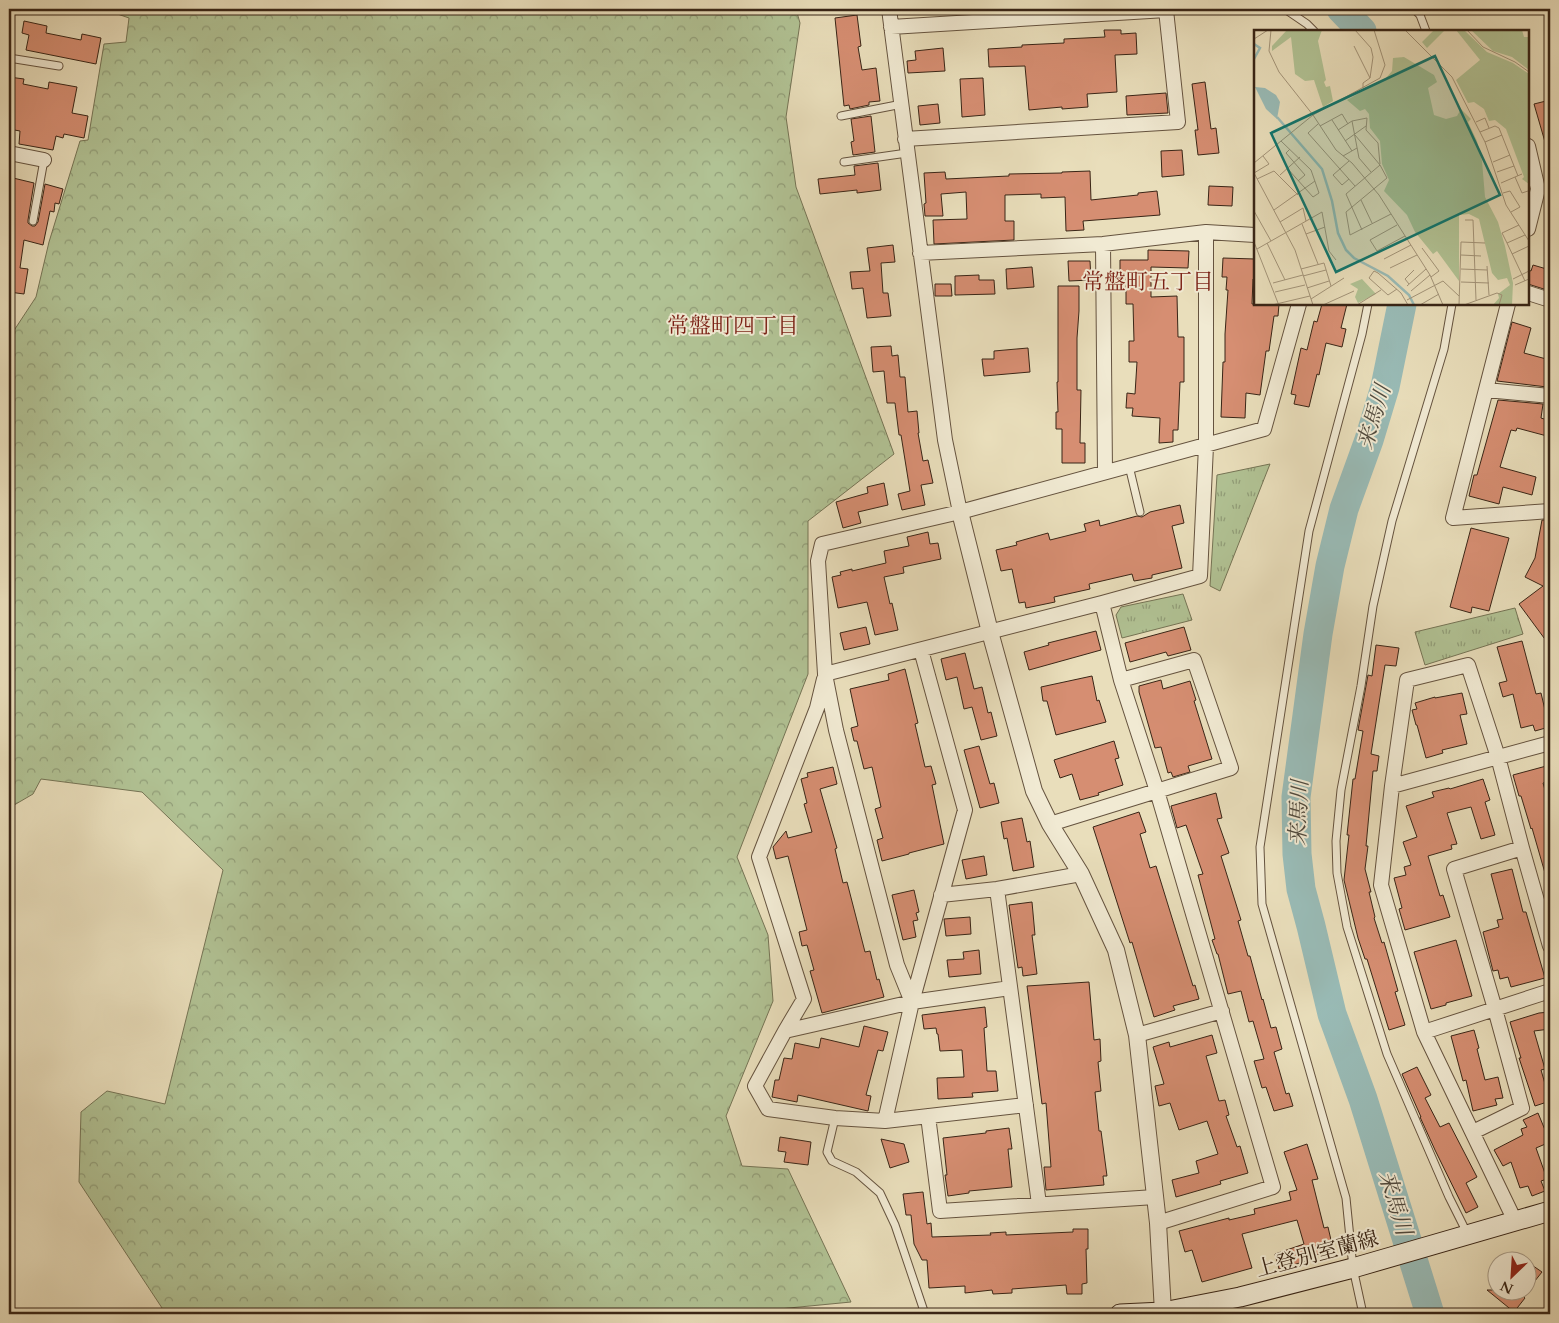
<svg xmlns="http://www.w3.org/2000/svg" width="1559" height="1323" viewBox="0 0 1559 1323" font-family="Cardo,'Noto Serif JP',serif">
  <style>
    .forest { fill: url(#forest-crowns); stroke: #757455 }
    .park { fill: url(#park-tufts); stroke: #757455 }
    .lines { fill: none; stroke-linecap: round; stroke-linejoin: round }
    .river { stroke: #99bbb6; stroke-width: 29 }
    .building { fill: #d68e72; stroke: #392516 }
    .service-casing { stroke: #65533f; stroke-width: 9 }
    .minor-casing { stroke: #65533f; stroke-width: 16 }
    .tertiary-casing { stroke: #65533f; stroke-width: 18 }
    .secondary-casing { stroke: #392516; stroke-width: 21 }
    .service { stroke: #f1ead3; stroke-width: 7 }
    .minor { stroke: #f1ead3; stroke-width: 14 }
    .tertiary { stroke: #f1ead3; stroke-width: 16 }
    .secondary { stroke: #f1ead3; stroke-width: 19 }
    .labels { text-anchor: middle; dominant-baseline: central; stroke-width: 4; stroke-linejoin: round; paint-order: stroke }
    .street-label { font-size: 21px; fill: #392516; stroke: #f1ead3 }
    .neighbourhood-label { font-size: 22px; fill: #7a1f14; stroke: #f1ead3 }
    .water-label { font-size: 22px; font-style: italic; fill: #514a3e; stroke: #f1ead3 }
    .inset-river { fill: none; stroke: #99bbb6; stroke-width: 2.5 }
    .inset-road { fill: none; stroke: #a39479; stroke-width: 1 }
    .view { fill: #0f766e; fill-opacity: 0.15; stroke: #0f766e; stroke-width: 2.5 }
    .inset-edge { fill: none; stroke: #392516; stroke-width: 2.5 }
  </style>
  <defs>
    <pattern id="forest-crowns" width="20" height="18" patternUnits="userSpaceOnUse" patternTransform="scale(1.25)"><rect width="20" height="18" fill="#b1c294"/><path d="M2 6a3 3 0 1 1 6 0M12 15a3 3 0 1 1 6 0" fill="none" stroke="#919d78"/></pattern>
    <pattern id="park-tufts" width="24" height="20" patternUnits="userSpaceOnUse" patternTransform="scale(1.25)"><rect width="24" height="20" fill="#b1c294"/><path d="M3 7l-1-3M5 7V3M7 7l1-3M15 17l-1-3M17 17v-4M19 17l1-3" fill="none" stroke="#919d78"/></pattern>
  </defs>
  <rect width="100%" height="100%" fill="#e9debb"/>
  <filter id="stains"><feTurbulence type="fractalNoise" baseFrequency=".004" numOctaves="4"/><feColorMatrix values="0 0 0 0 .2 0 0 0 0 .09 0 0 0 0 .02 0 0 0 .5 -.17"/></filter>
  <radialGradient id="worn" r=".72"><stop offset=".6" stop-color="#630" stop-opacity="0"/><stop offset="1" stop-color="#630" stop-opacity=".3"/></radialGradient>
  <path class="forest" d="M109,9H796L800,23L786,117L796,187L894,454L808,521V674L737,857L768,935L773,1001L726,1116L742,1166L788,1169L851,1302L727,1314H166L79,1182L81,1112L107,1091L165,1104L223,870L142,792L41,779L33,794L9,808V345L11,335L36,297L49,242L80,141L88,140L104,44L126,42L129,18L109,11Z"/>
  <path class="park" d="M1270,464L1220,591L1210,586L1217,475Z
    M1183,594L1192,620L1122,638L1116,615L1121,607Z
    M1515,608L1523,634L1425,665L1415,632Z"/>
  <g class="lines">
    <path class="river" d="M1341,9L1362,31
      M1402,304L1385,387L1369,440L1344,509L1330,566L1318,634L1296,797L1297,854L1301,889L1311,926L1332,1014L1363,1099L1430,1314"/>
  </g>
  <path class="building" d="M857,15L861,46L858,47L862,70L876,68L880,101L869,102V105L850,109L849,105L844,106L835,18Z
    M24,21L47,26L46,33L81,40L82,34L101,38L96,64L26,50L29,35L22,33Z
    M1104,30H1121V34L1136,33L1137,54L1115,55L1117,92L1087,94L1088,107L1062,109V107L1029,110L1025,66L989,67L988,49L1022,47V45L1064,43V39L1105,37Z
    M943,48L945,71L908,73L907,61L916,60L915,51Z
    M9,77L24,79L23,84L48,89L49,82L77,87L72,113L88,116L84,138L64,134L63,138L56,136L53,150L19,144L20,131L9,129Z
    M983,78L985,115L962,117L960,79Z
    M1205,82L1211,129L1216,128L1219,153L1198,155L1195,130H1198L1192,84Z
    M1166,93L1168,113L1127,115L1126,96Z
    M1546,101L1550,118V141L1545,142L1534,104Z
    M938,104L940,123L920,125L918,106Z
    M871,116L875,152L853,155L851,142L854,141L851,119Z
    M1182,150L1184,175L1162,177L1161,151Z
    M878,163L881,190L857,193V190L820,194L818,179L855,175L854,166Z
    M1090,171L1091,200L1138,195V193L1157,191L1160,215L1083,221L1084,230L1066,231L1065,197L1041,198V194L1005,195V221H1014V240L934,244L933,220L967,219L966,192L941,194L943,216H925L924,204L926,203L924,173L945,172L946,179L1009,176V174L1062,173V172Z
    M9,177L34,183L28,220V223L32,226H35L38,222L45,184L63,189L59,204L55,203L54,212L50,211L43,245L24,240L20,268L28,269L24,294L9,292Z
    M1209,186L1233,187L1232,206L1208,205Z
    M893,245L895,262L881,263L883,293H888L891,316L867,318L863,288L852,289L850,272L870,271L867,248Z
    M1148,250L1189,251L1188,268L1151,267V297L1177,296L1178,337H1184V382H1180L1178,430H1173V442L1159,443L1160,418L1132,416L1133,408H1126L1127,393L1135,394L1137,362H1129V341H1134L1133,304H1126V276L1120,275V260H1148Z
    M1223,258L1255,259V279H1253L1252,304H1279L1278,316H1274L1269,351H1266L1260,395L1246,393L1245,418L1221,417L1223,362H1225V334L1228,290H1226L1227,277H1222Z
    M1068,261H1090L1091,280L1069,281Z
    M1533,265L1550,270V291L1528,284V270L1531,271Z
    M1032,267L1034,287L1007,289L1006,269Z
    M979,275V280H994L995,294L955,295V276Z
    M935,284H951L952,296H935Z
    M1058,286H1079V311L1077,338V390H1081L1080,443H1085V463H1062V429H1056V412H1058L1057,382H1058Z
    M1322,304H1347L1341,328L1346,329L1342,347L1326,343L1319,375L1317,374L1309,407L1294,404L1296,395L1291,394L1301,348L1307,350L1314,321L1317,322Z
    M1512,322L1531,328L1524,353L1550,360V376L1547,387L1497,381Z
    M891,346L892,356L898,355L900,377H905L908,412L917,411L919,433H918L923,461L928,460L933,483L921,485L925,505L902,510L898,494L910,491L901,435H899L895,403H887L884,371L873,372L871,347Z
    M1028,348L1030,372L984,376L982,359H994V351Z
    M1498,400L1543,404L1541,418L1550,421L1547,436L1517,428L1516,431L1511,430L1500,467L1536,477L1532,495L1503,487L1499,504L1469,496L1474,475H1477Z
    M884,483L888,505L858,512L861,523L843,528L836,502L868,493L867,487Z
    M1180,505L1184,523L1172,526L1182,568L1152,575V578L1134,581L1132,574L1089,584L1090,589L1054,597L1055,602L1026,608L1025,602L1019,603L1012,569L1001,571L996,550L1017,545L1016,542L1048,533L1050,540L1086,531L1084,524L1099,520L1100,526L1137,516L1142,517L1150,512Z
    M1542,520H1550V646L1519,604L1543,586L1525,577L1535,558Z
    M1471,528L1509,538L1489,611L1472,607L1471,613L1450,607Z
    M928,532L930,544L938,543L941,559L903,567L904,573L884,577L890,604L892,603L898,630L875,635L867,602L838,608L832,577L841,575L840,572L852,569V571L886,563L884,551L909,546L907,537Z
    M866,627L870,644L844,650L840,633Z
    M1184,627L1191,650L1168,656L1166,652L1130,662L1125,643Z
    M1096,631L1101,650L1029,670L1024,652L1049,645L1048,643Z
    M1522,641L1536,694L1541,693L1549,727L1535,731L1533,725L1521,728L1513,694L1503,697L1499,683L1507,681L1497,647Z
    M1376,645L1399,648L1396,666L1385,665L1371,754L1379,756L1377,771H1373L1366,846H1368L1365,869L1371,892H1369L1375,917L1374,918L1382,943L1384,942L1398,991L1395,992L1405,1025L1389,1030L1367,959H1365L1358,938L1344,880L1349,835H1347L1353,779H1355L1363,731L1358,730L1368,675L1372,676Z
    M965,653L974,689L982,687L988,713L991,712L997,736L981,740L972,707L964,709L957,677L946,680L941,659Z
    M905,669L918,723L915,724L925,767L931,766L936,784L932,785L944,844L909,853V854L882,861L877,840L883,838L875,809L881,807L872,767L864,769L857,741H854L851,728L858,726L850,689L889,680L888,674Z
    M1092,676L1097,701L1099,700L1106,722L1056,735L1047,701H1043L1041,687Z
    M1161,680L1163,689L1190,681L1196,700L1194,701L1212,759L1188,766L1190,772L1173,777L1171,772L1168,773L1161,747L1155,748L1139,692V686Z
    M1462,693L1467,714L1460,715L1467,744L1442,750L1443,753L1426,758L1417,725H1416L1412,710L1417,709L1415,703L1435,697V698Z
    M1114,741L1119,758L1115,759L1123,785L1098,793L1099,795L1080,800L1072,774L1060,778L1054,760Z
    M979,746L990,784L994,783L999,803L980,808L964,750Z
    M1550,765V781L1543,783L1550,807V880H1547L1532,828L1531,829L1521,796H1519L1513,775Z
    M833,767L837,784L820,789L837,848L835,849L843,883L847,882L865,952L870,951L877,980L879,979L884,997L822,1013L810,971L814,970L807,945L802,946L799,932L807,930L788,856L776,859L773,847L786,831L788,838L812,832L804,804L807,803L801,779L808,777L807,773Z
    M1483,779L1490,800L1485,802L1495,835L1481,839L1471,807L1447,813L1457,844L1451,845L1452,849L1428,856L1440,896L1443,895L1450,917L1405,930L1399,909L1402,908L1394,878L1406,875L1404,867L1411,865L1403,842L1417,837L1406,806L1434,797L1432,792L1449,788L1450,789Z
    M1216,793L1222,818L1217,819L1229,853L1221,856L1241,920L1238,921L1248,956H1250L1262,1000L1263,999L1271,1028L1276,1027L1282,1049L1274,1052L1286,1094L1289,1093L1293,1106L1274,1111L1266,1087L1262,1088L1254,1061L1264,1059L1253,1021L1249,1022L1241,991L1228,994L1218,954H1217L1212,940L1215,939L1198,875L1203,874L1186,825L1177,828L1171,806Z
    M1139,812L1146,832L1140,834L1150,868L1156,866L1193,986L1195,985L1199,999L1173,1006L1175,1010L1154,1017L1132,942L1130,943L1093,827Z
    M1022,818L1027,842L1030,841L1034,867L1013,871L1007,838L1004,839L1001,822Z
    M984,856L987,875L966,879L962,860Z
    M1512,869L1523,912H1526L1545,978L1511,987L1508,977L1500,979L1498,970L1493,971L1483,932L1499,927L1497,920L1503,919L1491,874Z
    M914,890L919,912L916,913L918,920L913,921L916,937L903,940L892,895Z
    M1032,902L1035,935H1032L1037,974L1023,976L1022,967L1018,968L1009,905Z
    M970,917L971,934L946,936L944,919Z
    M1456,940L1472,996L1446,1003V1005L1431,1009L1414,952Z
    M979,950L981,974L949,977L947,960L964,959L963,952Z
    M1089,982L1094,1040L1100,1039L1101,1061L1098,1062L1101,1091L1095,1092L1099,1131H1101L1107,1176H1103L1104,1185L1046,1190L1044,1167H1051L1046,1103L1042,1104L1027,986Z
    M985,1007L987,1027L984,1028L987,1071H996L998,1091L972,1093L973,1097L938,1099L937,1078L964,1077L962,1050L940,1051L938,1034H937L936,1028L924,1029L922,1015Z
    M1550,1012V1029L1534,1031L1545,1069L1541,1070L1550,1101L1535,1106L1519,1058H1521L1510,1022L1539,1013Z
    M864,1026L888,1032L883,1051L878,1050L866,1095L871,1096L868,1111L798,1095L797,1102L772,1097L775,1080H779L784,1058L792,1059L795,1043L819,1048L821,1038L859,1047Z
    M1474,1030L1479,1048L1477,1049L1485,1080L1498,1077L1503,1098L1495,1099L1497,1105L1473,1111L1466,1080L1463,1081L1451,1036Z
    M1212,1035L1217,1053L1206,1056L1219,1101L1225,1100L1229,1115L1226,1116L1237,1147L1240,1146L1248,1173L1220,1181L1221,1184L1176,1197L1172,1180L1199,1173L1196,1161L1218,1154L1207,1121L1179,1130L1170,1103L1159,1106L1155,1086L1164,1084L1153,1047L1169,1042L1170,1047Z
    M1417,1067L1431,1095L1425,1098L1440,1127L1449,1123L1477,1177L1466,1183L1478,1207L1466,1213L1435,1150L1420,1117H1421L1402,1074Z
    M1538,1113L1550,1142L1536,1148L1547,1179L1541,1181L1545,1191L1532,1196L1528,1186L1520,1188L1511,1162L1503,1166L1494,1150L1523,1135L1521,1129L1527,1127L1523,1120Z
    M1009,1128L1012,1149H1008L1012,1187L969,1191V1193L948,1196L945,1175H947L943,1138L986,1133V1131Z
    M780,1137L811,1142L808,1165L784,1162L786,1152L778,1151Z
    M881,1139L904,1144L909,1162L890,1168Z
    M1307,1144L1318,1179L1312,1180L1324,1228L1328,1227L1331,1240L1321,1243L1324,1252L1316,1255L1317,1258L1279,1269L1275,1254L1304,1244L1297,1220L1242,1234L1252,1268L1202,1282L1192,1250L1185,1252L1179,1231L1229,1218V1220L1255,1214L1254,1209L1291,1200L1289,1192L1297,1190L1284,1152Z
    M923,1192L927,1224L931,1223L932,1237L991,1235L990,1233L1006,1232V1235L1073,1232V1229H1088V1249H1086L1087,1283L1082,1284V1294H1067L1066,1285L1012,1289V1293L993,1294L992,1290L965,1293V1286L929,1288L927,1260H922L914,1244L911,1215H906L903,1194Z
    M1526,1261L1542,1272L1523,1296L1525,1298L1514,1312L1487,1290H1526Z"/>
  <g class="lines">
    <defs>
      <path id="service" d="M1285,9L1307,24L1314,31
        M1414,9L1420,15L1426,31
        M9,58L59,66
        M841,116L902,104
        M844,162L907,153
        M33,221L44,160
        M1452,304L1444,349L1392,521L1373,606L1361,686L1341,790L1336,841L1337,873L1347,927L1387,1054L1449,1197L1467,1233
        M1129,466L1140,512
        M835,1118L827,1152L832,1161L856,1172L880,1193L895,1225L925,1314
        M1363,1314L1353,1268L1346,1198L1262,904L1260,847L1309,531L1362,334L1368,304"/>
      <path id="minor" d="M889,9L945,440L960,512
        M891,27L1166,10L1178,122L905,139
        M1528,146L1538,189L1528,229
        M9,153L44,160
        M1103,244L1105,472
        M920,253L1103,244L1206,232L1255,235
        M1528,293L1550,300
        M1508,304L1453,518L1550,511
        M1486,390L1550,396
        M1102,603L1121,680L1157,791L1273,1187L1158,1223
        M921,650L965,810L912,1002L885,1121L1026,1105
        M825,674L1102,603L1200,576L1206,446V232
        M824,679L817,708L759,857L804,999L785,1031L755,1086L768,1109L835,1118L885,1121
        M1392,786L1550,743
        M1050,824L1231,768L1194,660L1121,680
        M997,889L1039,1204
        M941,895L997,889L1081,874
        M912,1002L897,965L836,730L825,674L818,561L822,544L960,512L1264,429L1299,304
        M785,1031L912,1002L1010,988
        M1424,1032L1550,991
        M1137,1035L1222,1011
        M928,1116L940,1211L1155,1197
        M1473,1132L1522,1108L1495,1009L1454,869L1522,848
        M1515,1221L1424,1032L1381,885L1392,786L1407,680L1468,665L1498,757L1522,848L1550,946"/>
      <path id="tertiary" d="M960,512L990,632L1034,791L1050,824L1081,874L1116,950L1137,1035L1158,1223L1163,1312"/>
      <path id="secondary" d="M1120,1314L1163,1312L1240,1297L1353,1268L1550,1211"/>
    </defs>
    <use href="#service" class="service-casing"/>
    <use href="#minor" class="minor-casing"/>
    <use href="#tertiary" class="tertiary-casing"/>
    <use href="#secondary" class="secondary-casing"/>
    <use href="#service" class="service"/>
    <use href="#minor" class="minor"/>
    <use href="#tertiary" class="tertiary"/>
    <use href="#secondary" class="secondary"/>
  </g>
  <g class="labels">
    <g class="street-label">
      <text transform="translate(1317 1254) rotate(-15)">上登別室蘭線</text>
    </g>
    <g class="neighbourhood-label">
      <text x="1148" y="282">常盤町五丁目</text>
      <text x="733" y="326">常盤町四丁目</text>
    </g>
    <g class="water-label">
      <text transform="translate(1374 417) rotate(-73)">来馬川</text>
      <text transform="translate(1299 813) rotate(-88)">来馬川</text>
      <text transform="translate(1395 1203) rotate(73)">来馬川</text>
    </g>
  </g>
  <g transform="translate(1254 30)">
    <rect width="275" height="275" fill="#e9debb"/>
    <path d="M33,0H68L64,11L72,50L70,52L72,57L76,56L79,71L69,77L60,50L51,51L41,44L37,7L18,21V16ZM180,0H191L173,18L168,12ZM202,0H210L233,22L259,33L275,44V154L268,149L270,147L252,99L241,90L235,91L230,79L220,72L214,73L202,50L226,30ZM217,0H268L270,7H275V40L258,27L239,21ZM150,27L180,45L183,52L174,58L180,85L192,89L203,86L207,79L217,89L214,92L223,111L228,131L231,167L244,192L251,216L259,253L258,275H239L245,268L244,264L256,255L253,248L244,250L238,243L225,189L215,184L205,185V251L183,221L179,224L161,202L153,185L130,161L135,150L128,134L126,111L116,98L115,84L111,79L106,81L93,70L132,48L138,41L139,28Z" fill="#b1c294"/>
    <path d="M108,249L122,264L104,273L101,267L104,259L96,254Z" fill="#b1c294"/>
    <path d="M1,57L11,58L22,65L26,72L23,89L12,79Z" fill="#99bbb6"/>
    <path class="inset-river" d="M0,14L6,18L0,29M23,87L68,139L78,171L84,203L92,220L100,228L134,246L155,265L160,275"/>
    <path class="inset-road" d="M17,0L15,21L25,42L59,85L82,120L98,133L125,165L176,245L189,275M101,0L117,18L119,27L116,48L109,53V58M151,0L198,47L231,112L252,175L275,211M213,0L229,17L261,32L275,42M0,9L14,0M100,16L116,48M78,90L98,121M98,91L113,88L112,100L124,113L126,134M222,92L231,88L235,98M64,94L54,103L101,156M66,96L88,84L94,94M84,100L98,91L105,128L117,142M226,102L241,96L245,98L264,146M101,105L126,135L133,148L92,182L96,205L137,184M27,111L57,140L65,163L59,167L33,138M91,111L112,96M231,112L248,105M36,119L32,123L51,145L44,151M89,126L103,118M239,132L256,125M0,133L59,85L126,48L131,35L120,0M243,142L260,136M0,143L15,134L9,126M0,143L41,220L59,275M26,145L46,127M261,147L268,163L274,161M3,149L20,141L44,165M95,149L88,155L79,145L95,131M247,153L268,144M249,163L256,161L266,177L257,182M107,170L118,193M20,180L61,151M0,181L17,211M211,190H219L222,270M26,192L49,178L52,191M48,194L64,234M143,195L116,210L123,221L151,206M108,200L92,164L126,135M52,204L71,197M0,212L24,273M13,213L31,250M253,213L248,203L265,195M168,218L185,241L177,247M3,219L68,182L75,221L82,230M258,224L275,216M207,225L227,226M130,229L157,215M233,236L235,265M136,238L163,225M47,239L70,233L77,256M207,239L233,240M49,246L72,240M259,249L275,241M271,251L253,213L271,205M207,252L235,253M19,253L49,245M155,254L151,249L160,240M261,255L275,249M153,256L172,239M53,258L75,251M143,259L134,265L115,248L120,241L124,243L147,263L154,275M157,261L176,245M21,262L51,255M57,269L90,248M153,270L189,251L205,266M18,275L56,266M69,275L100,261M103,275L127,260M166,275L185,264M205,275L207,212L231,213M210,275L243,263L248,265L245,275"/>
    <path class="view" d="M181,26L246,165L82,242L17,103Z"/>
    <rect width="275" height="275" class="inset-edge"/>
  </g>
  <rect width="1559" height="1323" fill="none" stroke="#e9debb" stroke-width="30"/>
  <rect x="10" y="10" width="1539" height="1303" fill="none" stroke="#392516" stroke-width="2.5"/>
  <rect x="15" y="15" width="1529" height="1293" fill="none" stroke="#392516"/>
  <g transform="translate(1512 1276) rotate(205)"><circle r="24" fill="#f1ead3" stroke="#a79b87"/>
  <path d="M0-4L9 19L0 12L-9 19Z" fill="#8f2418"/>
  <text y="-8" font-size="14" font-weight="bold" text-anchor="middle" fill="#392516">N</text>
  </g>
  <rect width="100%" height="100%" filter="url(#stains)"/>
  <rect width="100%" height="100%" fill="url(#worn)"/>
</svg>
